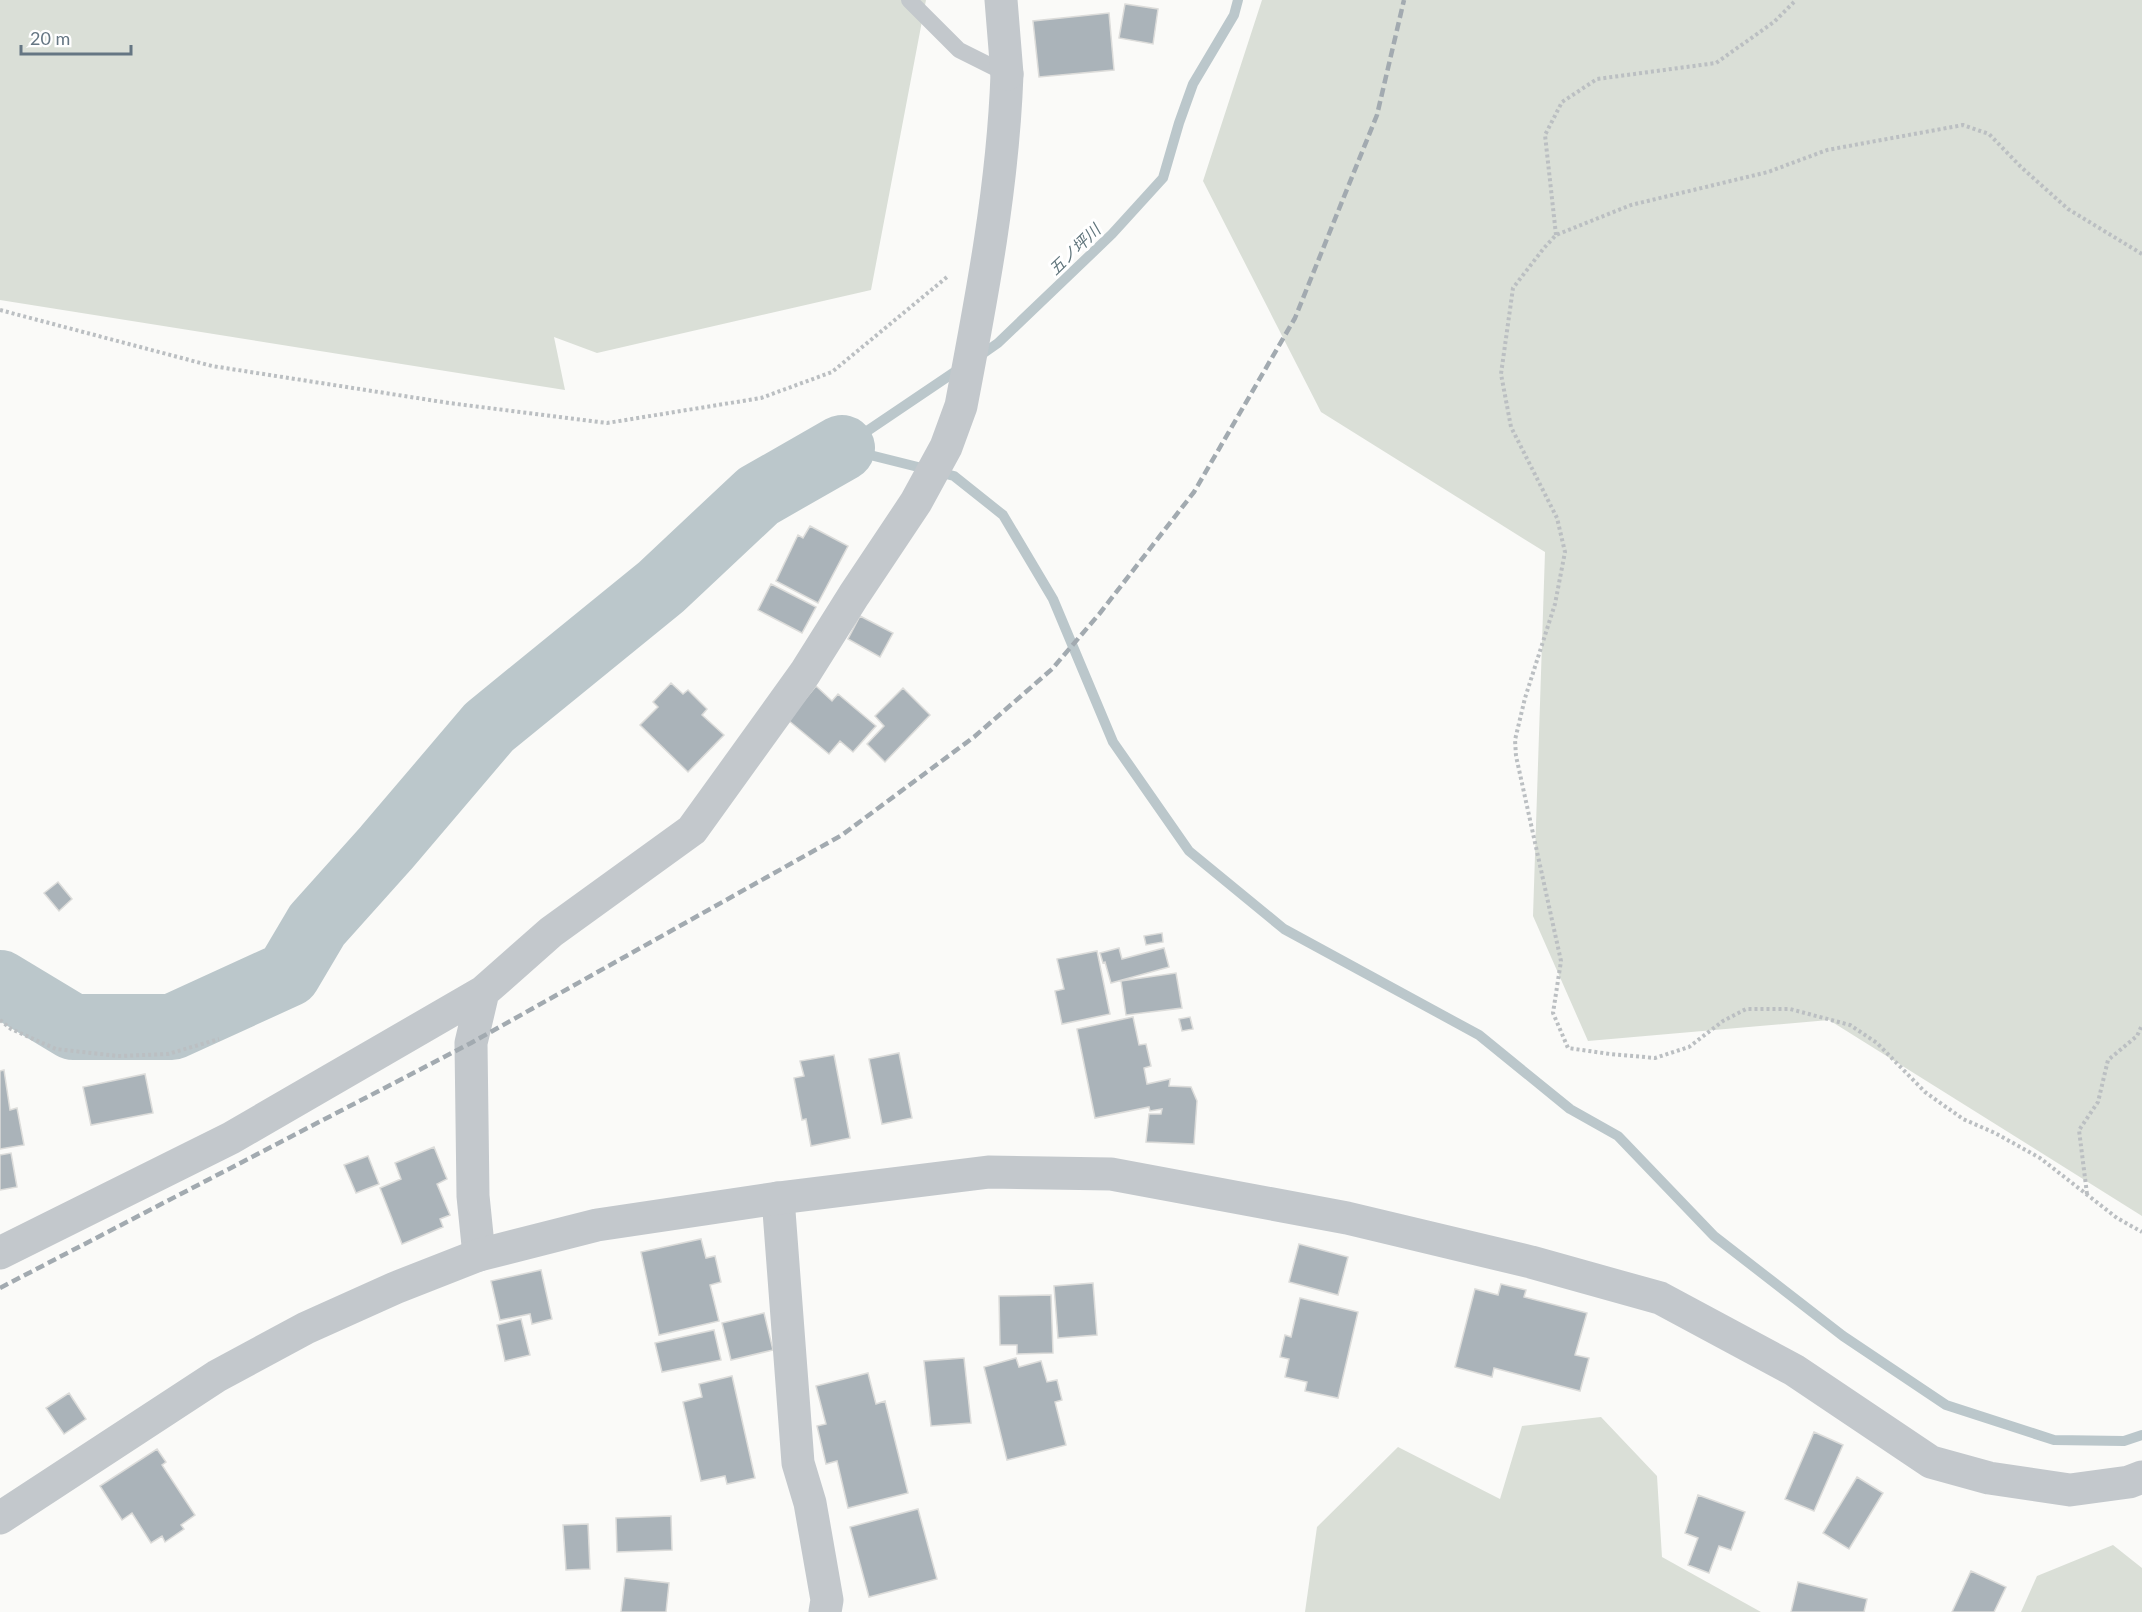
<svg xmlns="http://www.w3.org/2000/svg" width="2142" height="1612" viewBox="0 0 2142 1612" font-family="Lato,'Noto Sans JP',sans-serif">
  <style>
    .green { fill: #dadfd7 }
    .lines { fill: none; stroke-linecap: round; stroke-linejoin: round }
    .stream { stroke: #bbc7cb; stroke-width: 10 }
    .river { stroke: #bbc7cb; stroke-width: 66 }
    .building { fill: #aab3b9; stroke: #dcdcda; stroke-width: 1.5 }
    .path { stroke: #bbbfc2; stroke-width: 4; stroke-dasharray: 3 3; stroke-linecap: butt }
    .service { stroke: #c3c8cc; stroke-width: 16 }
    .minor { stroke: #c3c8cc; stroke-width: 33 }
    .tertiary { stroke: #c3c8cc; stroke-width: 33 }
    .rail { stroke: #a2aab0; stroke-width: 4.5; stroke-dasharray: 9 4.5; stroke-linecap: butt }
    .labels { text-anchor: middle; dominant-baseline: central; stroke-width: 6; stroke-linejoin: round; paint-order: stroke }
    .water-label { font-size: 16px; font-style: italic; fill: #60757c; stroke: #fff }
  </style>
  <rect width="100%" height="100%" fill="#fafaf8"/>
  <path class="green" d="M0,0H926L871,290L597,353L554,337L565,390L0,300Z
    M1262,0H2142V1216L1829,1020L1588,1041L1533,916L1545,552L1321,412L1203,181Z
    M1601,1417L1657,1476L1662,1557L1761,1612H1305L1317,1527L1398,1447L1500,1499L1522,1426Z
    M2113,1545L2142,1568V1612H2021L2037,1576Z"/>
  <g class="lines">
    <path class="stream" d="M978,357L998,343L1112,234L1163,178L1179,123L1193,84L1234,15L1238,0
      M842,448L954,476L1003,515L1053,599L1113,742L1189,851L1284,929L1479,1035L1570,1109L1618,1136L1714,1236L1843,1336L1946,1405L2054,1440L2124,1441L2142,1435
      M842,448L962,367"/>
    <path class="river" d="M0,983L73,1027H172L288,974L317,925L386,848L489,727L661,587L758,496L842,448"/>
  </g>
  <path class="building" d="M1125,4L1158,9L1153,44L1119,38Z
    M1109,13L1114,70L1039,77L1033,21Z
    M810,526L848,546L818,603L776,581L798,535L803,538Z
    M771,584L816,607L802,633L758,610Z
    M860,616L893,633L880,657L848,639Z
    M671,683L683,694L688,690L707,709L702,715L724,735L688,772L640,725L658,707L653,702Z
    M816,686L832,701L838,694L876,726L853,752L840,741L829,754L788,720Z
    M903,688L930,715L885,762L867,744L884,726L875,716Z
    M58,882L72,899L59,911L44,893Z
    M1162,933L1163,942L1146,945L1144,936Z
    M1119,948L1122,959L1164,948L1169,967L1111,983L1105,962L1103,963L1100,953Z
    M1097,951L1110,1014L1062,1024L1055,991L1064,989L1057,959Z
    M1176,973L1182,1008L1126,1015L1121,981Z
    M1133,1017L1139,1045L1146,1044L1151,1066L1144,1068L1147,1084L1170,1079L1169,1086L1191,1087L1197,1101L1194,1144L1146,1142L1149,1114H1161L1162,1109L1150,1111L1149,1107L1095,1118L1077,1029Z
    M1190,1017L1193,1029L1182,1031L1179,1019Z
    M899,1053L912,1118L882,1124L869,1059Z
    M834,1055L850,1138L811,1146L806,1119L802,1120L794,1078L804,1076L800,1061Z
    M4,1070L10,1110L17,1108L24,1145L0,1149V1071Z
    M145,1074L153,1113L91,1125L83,1087Z
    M434,1147L447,1179L437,1184L450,1215L440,1219L443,1227L402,1244L380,1188L401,1179L395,1163Z
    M11,1153L17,1187L0,1190V1155Z
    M368,1156L379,1184L356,1193L344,1165Z
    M701,1239L706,1258L715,1256L721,1282L710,1285L719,1321L659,1335L641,1252Z
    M1299,1244L1348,1257L1338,1295L1289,1282Z
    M541,1270L552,1319L532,1324L530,1314L500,1320L491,1281Z
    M1093,1283L1097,1335L1058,1338L1054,1286Z
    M1501,1284L1526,1290L1524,1297L1587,1313L1575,1355L1589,1358L1580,1391L1494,1368L1492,1377L1455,1367L1475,1289L1498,1295Z
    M1051,1295L1053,1353L1017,1354V1345H1000L999,1296Z
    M1300,1298L1358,1312L1338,1398L1305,1391L1307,1382L1285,1377L1289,1359L1280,1357L1285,1335L1291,1337Z
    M764,1313L773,1350L731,1360L722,1323Z
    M521,1319L530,1355L505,1361L497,1325Z
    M714,1330L721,1360L662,1372L655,1343Z
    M964,1358L971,1423L931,1426L924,1361Z
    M1016,1358L1019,1367L1041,1361L1047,1382L1057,1380L1062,1400L1055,1402L1066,1445L1007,1460L984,1367Z
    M868,1373L876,1404L885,1401L908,1493L848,1508L837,1461L826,1464L817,1426L826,1424L816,1386Z
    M732,1376L755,1478L727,1484L725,1476L701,1481L683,1402L702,1397L699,1384Z
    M69,1393L86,1419L64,1434L46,1408Z
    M1814,1432L1843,1445L1814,1511L1785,1499Z
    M157,1449L166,1462L162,1465L195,1515L181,1525L184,1529L165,1542L162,1536L151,1543L132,1513L122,1520L100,1486Z
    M1857,1477L1883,1493L1849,1549L1823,1533Z
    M1698,1495L1745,1512L1731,1550L1719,1546L1709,1573L1688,1565L1698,1538L1685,1533Z
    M918,1509L937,1579L869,1597L850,1527Z
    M671,1516L672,1550L617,1552L616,1518Z
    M588,1524L590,1569L566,1570L563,1525Z
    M1971,1571L2006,1587L1994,1612H1952Z
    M625,1578L669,1583L666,1612H621Z
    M1798,1582L1867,1599L1864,1612H1791Z"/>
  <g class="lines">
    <path class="path" d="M1556,235L1545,135L1562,102L1597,79L1716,63L1774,22L1796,0
      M2142,254L2068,209L2021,167L1989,134L1963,125L1827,150L1768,172L1631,205L1556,235L1544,248L1513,288L1501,374L1511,427L1557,518L1565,552L1555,604L1525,698L1515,740L1516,756L1561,961L1553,1013L1568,1048L1610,1054L1655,1058L1689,1047L1723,1021L1746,1009H1790L1850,1025L1877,1043L1925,1092L1963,1119L1995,1133L2040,1158L2117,1218L2142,1232
      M0,310L212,366L449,403L607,423L761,398L832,372L947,277
      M0,1020L11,1029L56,1049L118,1056L168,1054L219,1039
      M2087,1194L2079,1130L2098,1102L2108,1060L2137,1036L2142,1025"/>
    <path class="service" d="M909,0L959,50L1007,74"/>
    <path class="minor" d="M778,1198L798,1463L810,1503L827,1600L825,1612
      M0,1253L231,1138L483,992L551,932L692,830L805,673L854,595L916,502L946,447L961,406C982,296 1003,186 1007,74
      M479,1255L473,1196L471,1043L483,992"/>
    <path class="tertiary" d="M1001,0L1007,74
      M0,1518L217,1376L306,1328L395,1288L479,1255L597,1225L778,1198L988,1172L1111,1174L1347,1218L1531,1262L1660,1298L1794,1370L1931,1462L1989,1478L2070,1490L2129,1482L2142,1477"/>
    <path class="rail" d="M0,1288L471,1043L842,835L974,737L1052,669L1100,613L1194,492L1295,318L1377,115L1404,0"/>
  </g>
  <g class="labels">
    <g class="water-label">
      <text transform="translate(1074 249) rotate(-44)">五ノ坪川</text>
    </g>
  </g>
  <path d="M21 45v9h110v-9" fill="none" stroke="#657683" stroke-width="3"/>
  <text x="30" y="45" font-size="18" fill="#657683" stroke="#ffffff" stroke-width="4.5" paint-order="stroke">20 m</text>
</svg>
